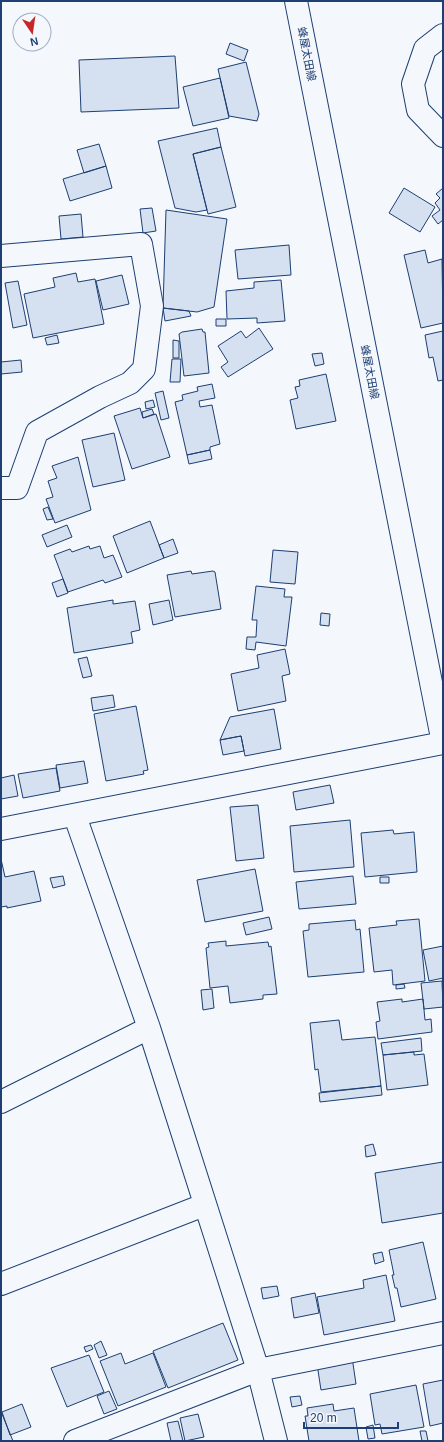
<svg xmlns="http://www.w3.org/2000/svg" width="444" height="1442" viewBox="0 0 444 1442" font-family="Helvetica,'Noto Sans JP',sans-serif">
  <style>
    .building { fill: #d5e0f0; stroke: #1d3f73 }
    .lines { fill: none; stroke-linecap: round; stroke-linejoin: round }
    .street-casing { stroke: #1d3f73; stroke-width: 24 }
    .secondary-casing { stroke: #1d3f73; stroke-width: 24 }
    .street { stroke: #f4f7fb; stroke-width: 22 }
    .secondary { stroke: #f4f7fb; stroke-width: 22 }
    .labels { text-anchor: middle; dominant-baseline: central; stroke-width: 3; stroke-linejoin: round; paint-order: stroke }
    .street-label { font-size: 11px; fill: #1d3f73; stroke: #f4f7fb }
  </style>
  <rect width="100%" height="100%" fill="#f4f7fb"/>
  <path class="building" d="M230,43L248,50L244,61L226,54Z
    M175,56L179,108L81,112L79,60Z
    M246,62L259,114L257,121L229,116L218,69Z
    M220,78L229,118L193,126L183,87Z
    M217,128L221,147L193,154L207,210L196,212L175,208L158,141Z
    M99,144L106,166L84,173L77,150Z
    M221,147L236,207L208,214L193,154Z
    M106,166L112,188L70,201L63,179Z
    M404,188L435,207L420,232L389,213Z
    M443,188V220L438,224L432,216L440,210L435,203L440,198L436,194Z
    M152,208L156,231L143,233L140,209Z
    M166,210L227,219L214,307L197,312L163,308Z
    M81,214L83,237L61,239L59,216Z
    M289,245L291,275L238,279L235,250Z
    M425,250L428,263L442,259L443,323L421,328L404,255Z
    M76,273L78,282L95,279L104,324L33,338L24,294L55,287L53,278Z
    M122,275L129,304L103,310L96,281Z
    M281,280L285,321L257,323V318L227,319L226,291L254,288V282Z
    M18,281L27,325L13,328L5,283Z
    M163,308L189,311L191,316L165,321Z
    M216,319H226V326H216Z
    M259,328L273,349L228,377L221,367L228,362L218,346L241,331L246,338Z
    M202,329L203,332H205L209,373L184,376L179,334L182,332Z
    M443,331V380L438,381L433,357L429,358L425,335Z
    M57,335L59,343L47,345L45,338Z
    M173,340L179,341V358H173Z
    M322,353L324,364L315,366L312,354Z
    M172,359H181L180,382H170Z
    M21,360L22,372L1,374V362Z
    M326,374L336,421L296,429L290,400L298,398L295,387L300,386L299,380Z
    M212,384L215,398L199,401L200,407L212,405L220,444L210,447V450L187,455L175,402L183,400L182,395L198,391L197,387Z
    M163,391L169,418L161,420L155,393Z
    M153,400L155,407L146,409L145,402Z
    M140,408L143,418L156,414L170,457L132,469L114,416Z
    M152,409L154,414L143,418L142,412Z
    M114,433L125,480L93,487L82,440Z
    M210,450L212,459L189,464L187,455Z
    M78,457L91,510L55,523L46,499L53,497L48,481L57,478L52,466Z
    M48,507L53,519L47,520L43,509Z
    M150,521L164,558L127,573L113,536Z
    M67,525L72,537L47,547L42,535Z
    M173,539L178,553L164,558L159,545Z
    M89,546L90,549L100,546L104,558L113,555L122,577L105,583L103,580L68,592L54,555L70,549L72,552Z
    M273,550L298,552L295,584L270,582Z
    M191,571L192,574L213,571L215,572L221,609L175,617L167,575Z
    M63,579L68,593L57,597L52,583Z
    M256,586L285,589L284,597H292L286,646L256,642L255,650L246,649L247,637H256L257,620H252Z
    M113,600V604L135,601L140,630L131,632L133,643L74,653L67,608Z
    M169,600L173,620L153,625L149,604Z
    M321,613L330,614L329,626L320,625Z
    M285,649L290,674L282,676L286,701L238,711L231,674L259,668L257,655Z
    M87,657L92,676L83,678L78,659Z
    M113,695L115,707L93,711L91,698Z
    M136,706L148,770L143,771L144,774L106,781L94,714Z
    M274,709L281,749L245,756L241,736L220,740L230,717Z
    M241,736L244,751L223,755L220,740Z
    M84,761L88,783L60,788L56,765Z
    M56,768L60,791L23,798L18,774Z
    M14,775L18,796L1,799V778Z
    M330,785L334,803L296,810L293,792Z
    M258,805L264,858L236,861L230,807Z
    M350,820L354,867L294,872L290,826Z
    M393,830L394,834L414,832L417,872L365,877L361,833Z
    M1,859L5,877L34,871L41,901L7,908V906L1,907Z
    M255,869L263,911L205,922L197,880Z
    M63,876L65,885L53,888L50,878Z
    M353,876L356,904L299,909L296,882Z
    M380,877H389V883H380Z
    M269,917L272,929L246,935L243,923Z
    M419,919L425,981L393,985L392,970L374,972L369,928L397,925L396,921Z
    M355,920L356,930L360,929L364,972L308,977L303,931L309,930V924Z
    M226,941V946L268,942L269,947L271,946L277,994L263,995V999L230,1003L228,986L210,988L206,948L209,947L208,943Z
    M443,946V978L429,981L423,950Z
    M442,981L443,1007L424,1009L421,983Z
    M404,984L405,988L396,989V985Z
    M212,989L214,1008L203,1010L201,990Z
    M402,999V1002L423,999L425,1020L431,1019L432,1032L378,1039L376,1022L380,1021L377,1002Z
    M339,1020L342,1040L375,1037L381,1086L321,1092L318,1069L315,1070L310,1023Z
    M421,1038L422,1051L383,1055L381,1043Z
    M414,1052V1055L424,1054L428,1085L387,1090L383,1055Z
    M381,1086L382,1095L320,1102L319,1093Z
    M373,1144L376,1155L366,1157L365,1146Z
    M443,1162V1213L382,1223L375,1173Z
    M423,1242L436,1299L401,1307L397,1288H395L392,1275H394L389,1250Z
    M382,1252L384,1261L375,1264L373,1254Z
    M386,1275L395,1321L324,1335L317,1297L364,1288L363,1280Z
    M277,1286L279,1296L263,1299L261,1288Z
    M315,1293L319,1313L294,1318L291,1298Z
    M223,1323L238,1360L168,1388L153,1351Z
    M101,1341L107,1355L99,1358L94,1345Z
    M91,1345L93,1349L86,1352L84,1347Z
    M121,1353L125,1364L153,1353L166,1387L118,1406L100,1361Z
    M89,1355L104,1392L67,1407L51,1368Z
    M352,1357L356,1384L321,1390L317,1364Z
    M443,1380V1423L430,1426L423,1384Z
    M416,1385L424,1427L382,1434L380,1424L375,1425L370,1394Z
    M109,1391L117,1409L104,1414L97,1396Z
    M300,1396L302,1405L292,1407L290,1397Z
    M22,1404L31,1427L10,1435L2,1412Z
    M333,1404L334,1411L354,1408L359,1441H309L305,1416H308L307,1408Z
    M1,1414H2L13,1441H1Z
    M198,1414L204,1437L185,1441L180,1418Z
    M178,1421L183,1441H171L167,1423Z
    M373,1425L375,1438L368,1439L366,1427Z
    M420,1431H426L428,1441H422Z"/>
  <g class="lines">
    <defs>
      <path id="street" d="M443,35L425,49L413,84L418,110L443,136
        M1,256L141,244L152,306L144,369L130,383L100,397L37,432L17,488H1
        M75,816L149,1028L258,1370L276,1441
        M1,1102L149,1028
        M1,1284L204,1205
        M75,1441L258,1370L443,1333"/>
      <path id="secondary" d="M296,1L443,743
        M1,829L443,743"/>
    </defs>
    <use href="#street" class="street-casing"/>
    <use href="#secondary" class="secondary-casing"/>
    <use href="#street" class="street"/>
    <use href="#secondary" class="secondary"/>
  </g>
  <g class="labels">
    <g class="street-label">
      <text transform="translate(307 54) rotate(79)">蜂屋太田線</text>
      <text transform="translate(370 372) rotate(79)">蜂屋太田線</text>
    </g>
  </g>
  <rect width="444" height="1442" fill="none" stroke="#1d3f73" stroke-width="4"/>
  <g transform="translate(32 32) rotate(167)"><circle r="19" fill="#f4f7fb" stroke="#9eadc5"/>
  <path d="M0-3L7 15L0 10L-7 15Z" fill="#c62828"/>
  <text y="-6" font-size="11" font-weight="bold" text-anchor="middle" fill="#1d3f73">N</text>
  </g>
  <path d="M304 1422v6h94v-6" fill="none" stroke="#1d3f73" stroke-width="2"/>
  <text x="310" y="1422" font-size="12" fill="#1d3f73" stroke="#f4f7fb" stroke-width="3" paint-order="stroke">20 m</text>
</svg>
